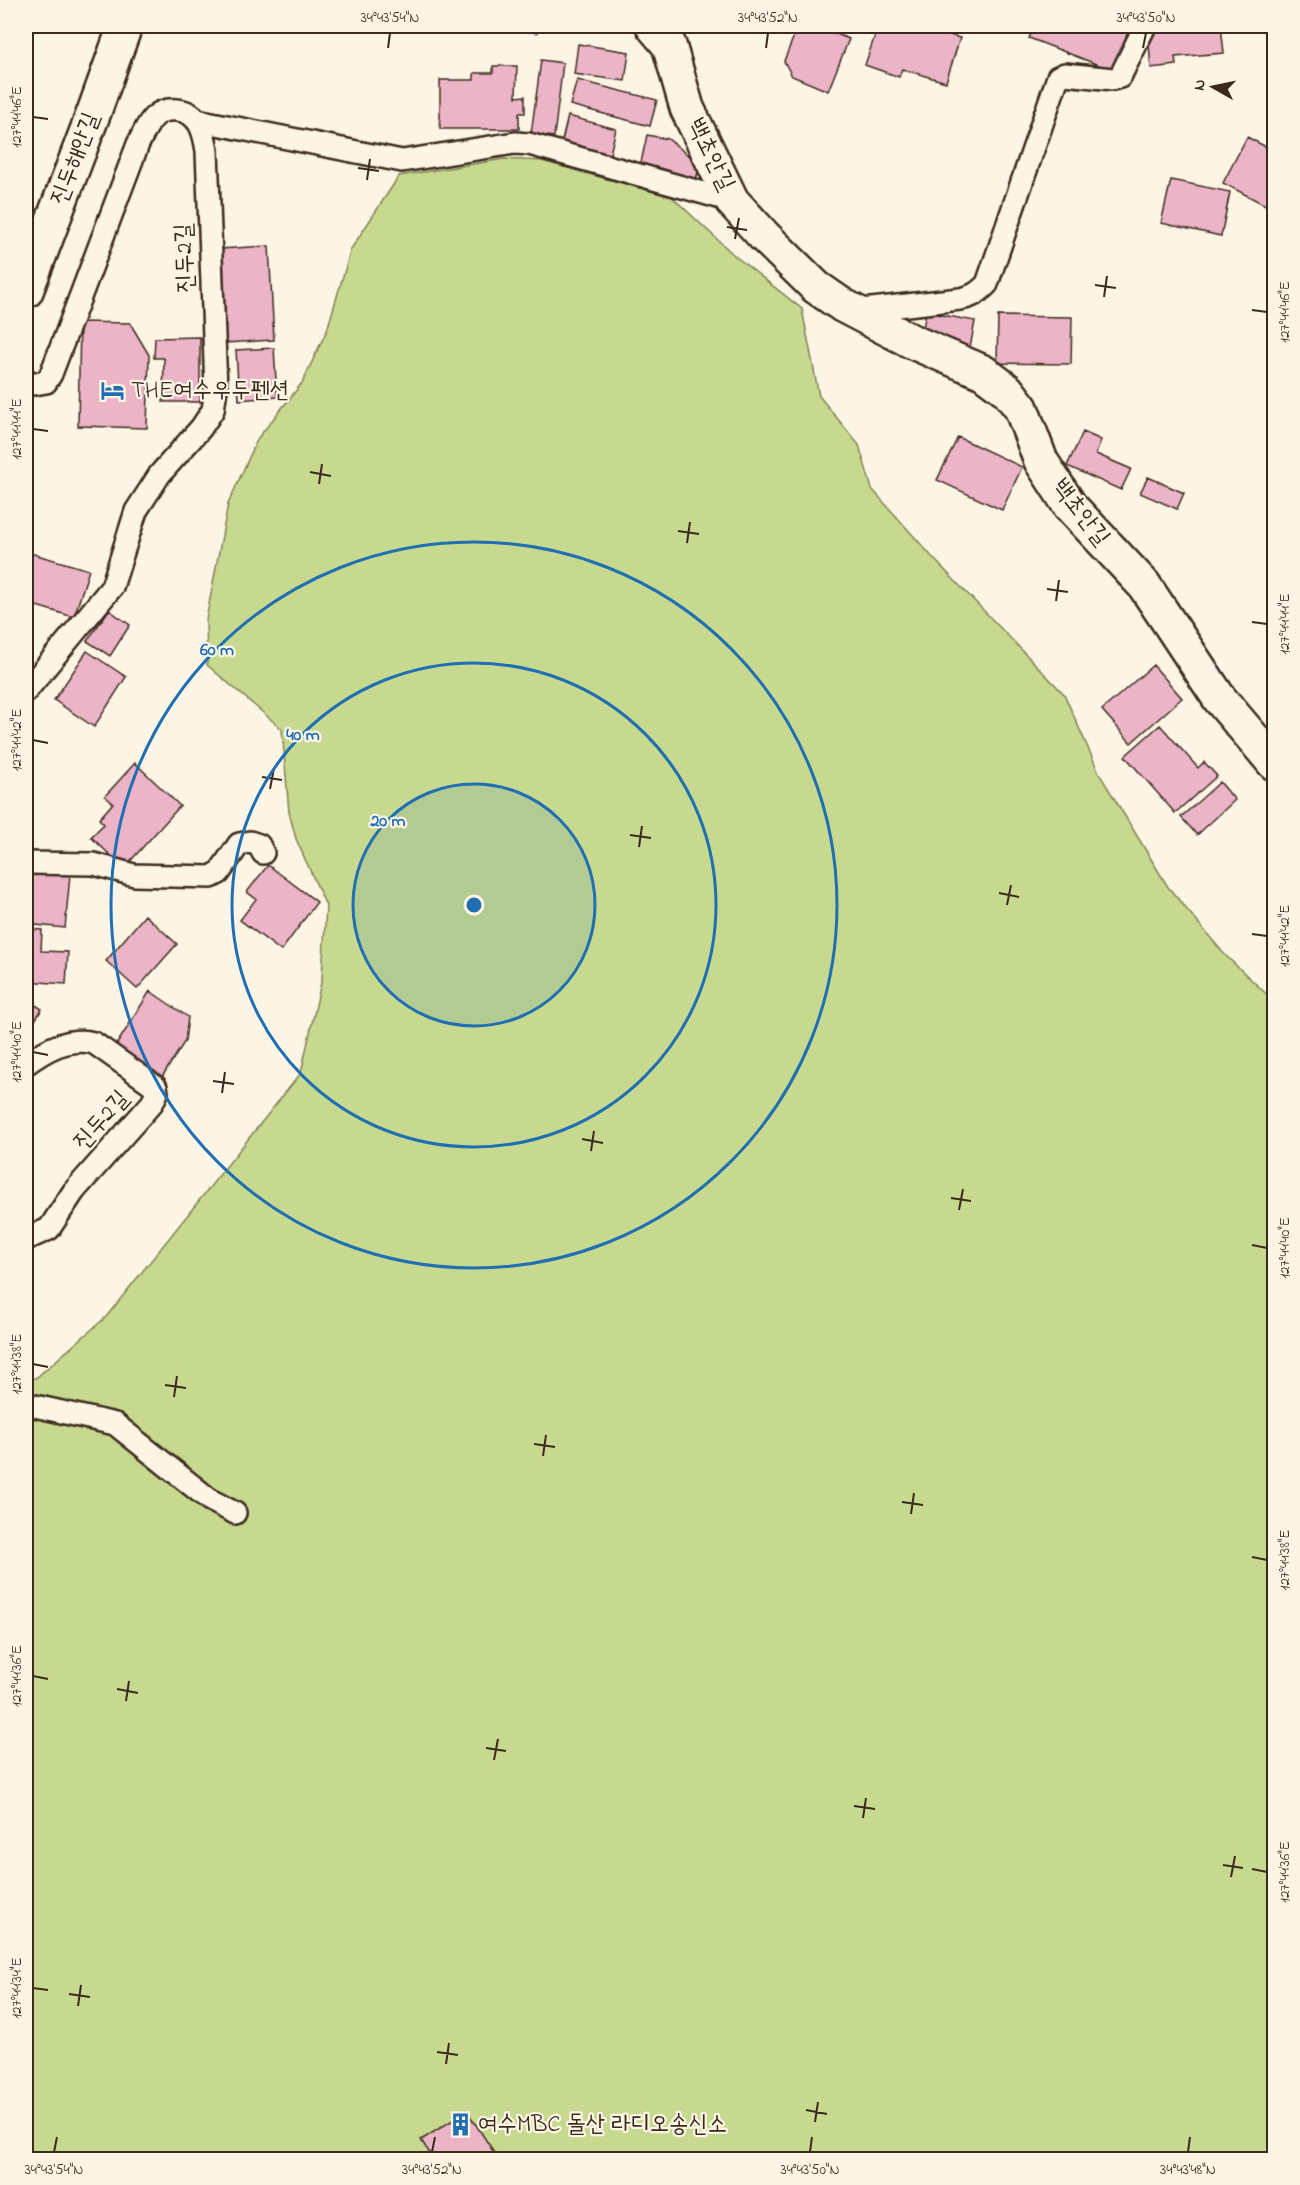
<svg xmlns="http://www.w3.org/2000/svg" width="1300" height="2185" viewBox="0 0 1300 2185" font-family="'Indie Flower','Poor Story',sans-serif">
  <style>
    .green { fill: #c6d98e; stroke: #808256; stroke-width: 1.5 }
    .building { fill: #ecb4c7; stroke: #3b2a1e; stroke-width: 1.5 }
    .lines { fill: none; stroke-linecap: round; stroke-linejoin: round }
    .lane-casing { stroke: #3b2a1e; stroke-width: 26 }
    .street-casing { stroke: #3b2a1e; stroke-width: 38 }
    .secondary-casing { stroke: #3b2a1e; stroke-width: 38 }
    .lane { stroke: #fcf5e5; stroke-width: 21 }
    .street { stroke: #fcf5e5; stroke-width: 33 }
    .secondary { stroke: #fcf5e5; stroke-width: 33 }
    .ticks { fill: none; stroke: #3b2a1e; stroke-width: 2 }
    .ring { fill: none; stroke: #1f6fb2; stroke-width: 3 }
    .labels { text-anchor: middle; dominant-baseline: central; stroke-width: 4.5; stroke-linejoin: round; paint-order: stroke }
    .street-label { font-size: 24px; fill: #3b2a1e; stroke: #fcf5e5 }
    .poi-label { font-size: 24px; fill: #3b2a1e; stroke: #fcf5e5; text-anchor: start }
    .centre { fill: #1f6fb2; stroke: #fcf5e5; stroke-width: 3 }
    .ring-label { font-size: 18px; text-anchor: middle; font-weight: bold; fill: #1f6fb2; stroke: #fcf5e5; stroke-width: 4.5; stroke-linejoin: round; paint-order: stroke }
    .neatline { fill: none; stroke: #3b2a1e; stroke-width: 2 }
    .ticks-label { font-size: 15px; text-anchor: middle; fill: #3b2a1e }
  </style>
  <rect width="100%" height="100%" fill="#fcf5e5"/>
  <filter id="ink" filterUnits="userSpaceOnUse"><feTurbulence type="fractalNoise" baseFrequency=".0167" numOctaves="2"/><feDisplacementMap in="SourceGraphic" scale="12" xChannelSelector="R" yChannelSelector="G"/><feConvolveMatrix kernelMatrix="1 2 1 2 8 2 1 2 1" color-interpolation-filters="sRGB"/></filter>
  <g filter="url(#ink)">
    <path class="green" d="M504,159L542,161L672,197L735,256L802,309L819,396L859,445L872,489L934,559L1064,694L1100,775L1168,887L1225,955L1274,1001V2159L26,2160V1381L37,1377L106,1317L301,1073L322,978L326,906L296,839L289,812L282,729L207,665L206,620L228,504L258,438L302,383L327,330L351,249L399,176Z"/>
    <path class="building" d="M500,26H539L537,33Z
      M798,26H815L849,39L828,91L792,76L784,61Z
      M878,26H920L960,38L946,82L902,69L899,77L865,65Z
      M1014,26H1031L1029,31Z
      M1034,26H1130L1114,71L1029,38Z
      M1150,26H1221L1224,53L1175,57L1176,65L1151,68L1148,32Z
      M578,44L629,52L625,81L574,74Z
      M541,60L563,63L554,137L531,134Z
      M493,66H517L516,97L525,96V113H519V129H440V80H474V73H493Z
      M577,80L657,100L650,126L570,105Z
      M568,116L616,129L609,158L561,145Z
      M647,135L668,139L700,164L696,180L640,167Z
      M1247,137L1274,151L1273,209L1223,183Z
      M1171,180L1230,192L1221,236L1161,223Z
      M269,246L274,340L224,343L220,249Z
      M926,312L975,321L970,348L921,339Z
      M998,316L1072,317L1071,364L997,363Z
      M80,322L130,323L149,355L147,428L78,426Z
      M200,337V402H163L164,358H154L155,338Z
      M274,348L277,397L239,400L236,350Z
      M1083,432L1101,440L1096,454L1131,469L1121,490L1067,466Z
      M958,437L1022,467L1002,510L937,480Z
      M1148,477L1184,493L1177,509L1140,493Z
      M30,553L89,570L74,617L26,603V568Z
      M109,610L130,625L110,656L87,641Z
      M87,651L126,677L94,727L54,700Z
      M26,658L31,661L26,671Z
      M1153,665L1182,698L1131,743L1102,710Z
      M1160,725L1198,768L1204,762L1217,776L1175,813L1125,756Z
      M135,763L180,806L124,868L91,837L104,824L99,819L113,803L105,796Z
      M1220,782L1235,800L1197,835L1181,817Z
      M268,865L317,902L281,951L240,920L256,899L247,892Z
      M26,871L70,875L65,928L26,924Z
      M145,915L177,944L137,989L106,961Z
      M26,929L42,930L41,951L68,952L66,984L26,981Z
      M150,991L188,1017L185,1041L162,1077L115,1047Z
      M26,999L42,1009L26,1035Z
      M467,2111L499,2160H434L421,2140Z"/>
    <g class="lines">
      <defs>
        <path id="lane" d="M197,120L402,161L515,143L529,144L732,201
          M854,311L960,299C972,297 978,293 987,284L1058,77L1065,74L1113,79L1120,77L1145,26
          M26,380L35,384L46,382L51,374L138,144C143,135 147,123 155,116C161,111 169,109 177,110C199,112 204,131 207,151L216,389L213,410L201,428L160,474L136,511L112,587L26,691
          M26,863L94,864L134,875L211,877L219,873L239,844L250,842L259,845L263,853
          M26,1064C45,1050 69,1036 94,1043L156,1087L157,1093L152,1103L74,1191L49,1229L26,1239
          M26,1404L115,1424L210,1500L235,1513"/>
        <path id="street" d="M653,26L669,45L687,108L732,201L764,236L816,287L842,305L913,342L983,372L1007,390L1021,408L1041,461L1070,506L1144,585L1219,698L1274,763"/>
        <path id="secondary" d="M26,291L94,112L125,26"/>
      </defs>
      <use href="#lane" class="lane-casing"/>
      <use href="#street" class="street-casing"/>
      <use href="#secondary" class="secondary-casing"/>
      <use href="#lane" class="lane"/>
      <use href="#street" class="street"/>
      <use href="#secondary" class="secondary"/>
    </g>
  </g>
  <path class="ticks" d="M388,48L390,33M766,48L768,33M1143,48L1146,33M33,117L48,119M358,168L379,171M367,180L370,159M727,227L747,230M735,239L739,218M1095,285L1116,288M1104,297L1107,276M1252,310L1267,312M33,429L48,431M310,472L331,476M319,484L322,464M678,531L699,534M687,543L690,522M1047,589L1068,592M1056,601L1059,580M1252,622L1267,624M33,740L48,743M262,777L282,780M270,789L274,768M630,835L651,838M639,847L642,826M999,893L1019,897M1007,905L1011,885M1252,934L1267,936M33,1052L48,1055M213,1081L234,1084M222,1093L225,1072M582,1139L603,1143M591,1151L594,1131M951,1198L971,1201M959,1210L963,1189M1252,1245L1267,1248M33,1364L48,1367M165,1385L186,1388M174,1397L177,1376M534,1444L555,1447M543,1456L546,1435M902,1502L923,1505M911,1514L914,1493M1252,1557L1267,1560M33,1676L48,1679M117,1689L138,1693M126,1701L129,1681M486,1748L506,1751M494,1760L498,1739M854,1806L875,1809M863,1818L866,1798M1223,1865L1243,1868M1252,1869L1267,1872M1231,1877L1235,1856M33,1988L48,1990M69,1994L90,1997M78,2006L81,1985M437,2052L458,2055M446,2064L449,2043M806,2110L827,2114M815,2122L818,2102M54,2152L57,2137M432,2152L435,2137M810,2152L812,2137M1188,2152L1190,2137"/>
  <circle cx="474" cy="905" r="121" fill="#1f6fb2" fill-opacity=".12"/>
  <g class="ring">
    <circle cx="474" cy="905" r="121"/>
    <circle cx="474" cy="905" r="242"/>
    <circle cx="474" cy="905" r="363"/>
  </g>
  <defs>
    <symbol id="hotel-bare" viewBox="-9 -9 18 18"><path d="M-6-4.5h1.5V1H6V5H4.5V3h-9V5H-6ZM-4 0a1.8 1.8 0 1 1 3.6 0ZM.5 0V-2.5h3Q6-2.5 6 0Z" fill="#1f6fb2" stroke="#fcf5e5" stroke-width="2.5" paint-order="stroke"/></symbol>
    <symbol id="building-bare" viewBox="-9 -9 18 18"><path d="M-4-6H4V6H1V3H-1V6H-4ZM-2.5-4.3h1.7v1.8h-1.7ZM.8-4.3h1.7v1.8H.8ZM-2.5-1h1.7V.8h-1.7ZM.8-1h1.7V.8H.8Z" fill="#1f6fb2" stroke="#fcf5e5" stroke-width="2.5" paint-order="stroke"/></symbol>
  </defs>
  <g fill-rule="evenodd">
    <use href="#hotel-bare" x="96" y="374" width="33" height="33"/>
    <use href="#building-bare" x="444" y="2108" width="33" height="33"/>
  </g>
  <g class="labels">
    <g class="street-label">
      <text transform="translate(710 155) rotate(64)">백초안길</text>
      <text transform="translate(76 159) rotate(-69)">진두해안길</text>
      <text transform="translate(186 258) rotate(-92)">진두2길</text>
      <text transform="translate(1080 513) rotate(52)">백초안길</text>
      <text transform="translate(102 1121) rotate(-48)">진두2길</text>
    </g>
    <g class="poi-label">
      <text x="131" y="391">THE여수우두펜션</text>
      <text x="478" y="2125">여수MBC 돌산 라디오송신소</text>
    </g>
  </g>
  <circle cx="474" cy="905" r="9" class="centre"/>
  <g class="ring-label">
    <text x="217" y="655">60 m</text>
    <text x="303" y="740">40 m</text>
    <text x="388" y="826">20 m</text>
  </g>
  <rect width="1300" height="2185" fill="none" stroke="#fcf5e5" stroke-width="66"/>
  <g transform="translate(1213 87) rotate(279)" stroke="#fcf5e5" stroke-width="4.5" paint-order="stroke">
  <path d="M0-4.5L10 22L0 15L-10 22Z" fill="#3b2a1e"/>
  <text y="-9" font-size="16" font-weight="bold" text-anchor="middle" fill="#3b2a1e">N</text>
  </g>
  <rect x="33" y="33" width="1234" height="2119" class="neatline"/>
  <g class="ticks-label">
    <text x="390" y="22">34°43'54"N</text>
    <text x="768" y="22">34°43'52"N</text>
    <text x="1146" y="22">34°43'50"N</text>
    <text transform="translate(16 117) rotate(-90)" y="5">127°44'46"E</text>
    <text transform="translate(1284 312) rotate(-90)" y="5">127°44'46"E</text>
    <text transform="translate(16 429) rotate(-90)" y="5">127°44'44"E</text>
    <text transform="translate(1284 624) rotate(-90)" y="5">127°44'44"E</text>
    <text transform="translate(16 740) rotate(-90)" y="5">127°44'42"E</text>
    <text transform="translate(1284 936) rotate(-90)" y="5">127°44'42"E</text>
    <text transform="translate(16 1052) rotate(-90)" y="5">127°44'40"E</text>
    <text transform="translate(1284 1248) rotate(-90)" y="5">127°44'40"E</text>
    <text transform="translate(16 1364) rotate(-90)" y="5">127°44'38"E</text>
    <text transform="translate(1284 1560) rotate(-90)" y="5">127°44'38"E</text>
    <text transform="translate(16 1676) rotate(-90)" y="5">127°44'36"E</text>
    <text transform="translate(1284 1872) rotate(-90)" y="5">127°44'36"E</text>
    <text transform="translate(16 1988) rotate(-90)" y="5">127°44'34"E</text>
    <text x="54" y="2174">34°43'54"N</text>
    <text x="432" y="2174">34°43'52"N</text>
    <text x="810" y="2174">34°43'50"N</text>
    <text x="1188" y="2174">34°43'48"N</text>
  </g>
</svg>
